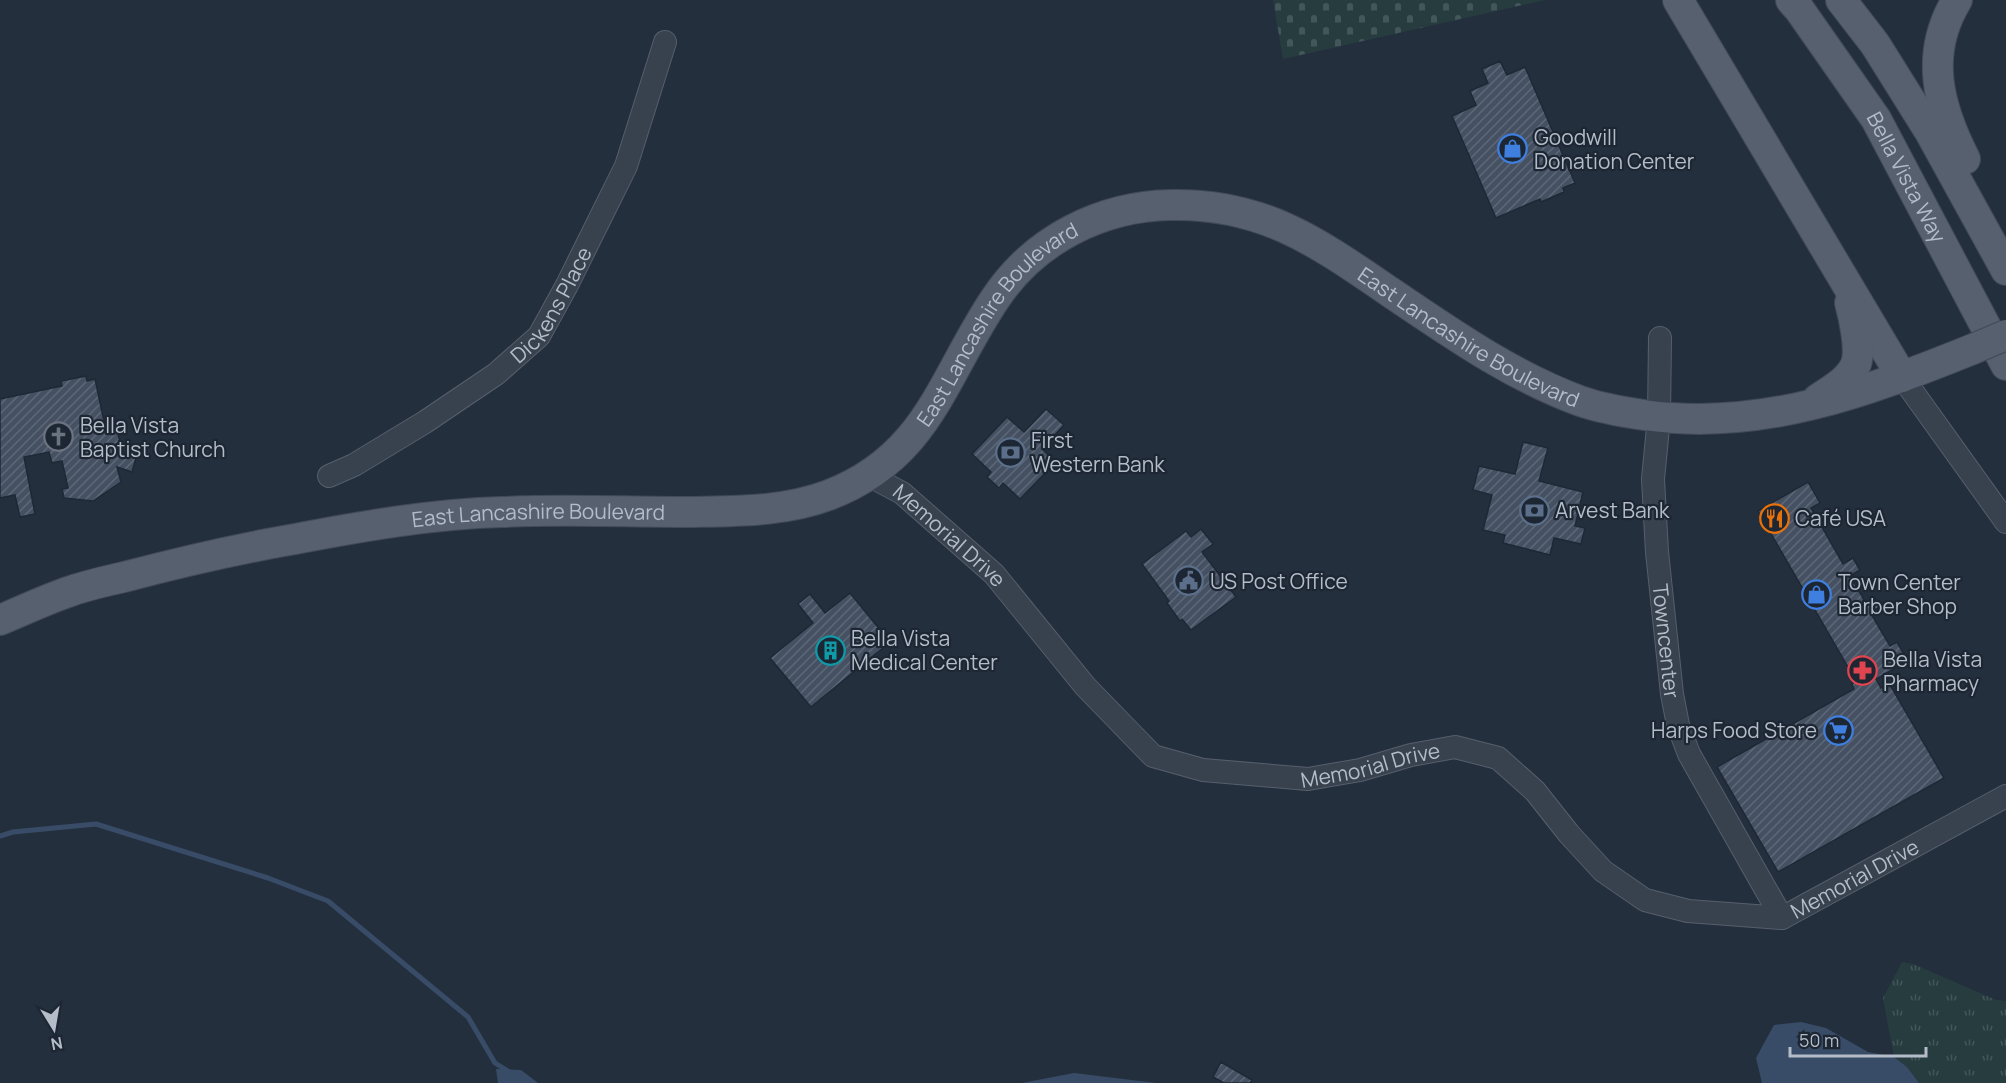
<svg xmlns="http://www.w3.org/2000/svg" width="2006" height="1083" viewBox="0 0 2006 1083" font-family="Manrope,sans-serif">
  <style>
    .cemetery { fill: url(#cemetery-stones) }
    .park { fill: url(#park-tufts) }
    .water { fill: #394c67 }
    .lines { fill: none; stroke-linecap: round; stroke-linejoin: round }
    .stream { stroke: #394c67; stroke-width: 5 }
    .building { fill: url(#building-hatch); stroke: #1f2835; stroke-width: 1.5 }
    .minor-casing { stroke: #565f6c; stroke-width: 24 }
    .major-casing { stroke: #414a57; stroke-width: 32 }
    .minor { stroke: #38414e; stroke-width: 22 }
    .major { stroke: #56606e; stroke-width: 30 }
    .major-bridge-casing { stroke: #414a57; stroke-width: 32; stroke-linecap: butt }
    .major-bridge { stroke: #56606e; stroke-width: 30 }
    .labels { text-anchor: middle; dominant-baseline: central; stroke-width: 4.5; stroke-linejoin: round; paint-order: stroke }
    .poi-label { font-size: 21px; fill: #b4bcc9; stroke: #1d2633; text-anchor: start }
    .street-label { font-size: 21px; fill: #b4bcc9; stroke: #1d2633 }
  </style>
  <defs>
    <pattern id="cemetery-stones" width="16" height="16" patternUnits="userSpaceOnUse" patternTransform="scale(1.5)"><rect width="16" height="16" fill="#263c3f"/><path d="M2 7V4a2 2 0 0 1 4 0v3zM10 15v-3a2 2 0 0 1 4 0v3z" fill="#435659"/></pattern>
    <pattern id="park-tufts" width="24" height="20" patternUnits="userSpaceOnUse" patternTransform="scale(1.5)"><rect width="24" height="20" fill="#263c3f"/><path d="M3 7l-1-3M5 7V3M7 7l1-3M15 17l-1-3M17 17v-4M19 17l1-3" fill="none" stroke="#435659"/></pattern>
    <pattern id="building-hatch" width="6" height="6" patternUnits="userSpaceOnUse" patternTransform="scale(1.5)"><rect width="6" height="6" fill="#455162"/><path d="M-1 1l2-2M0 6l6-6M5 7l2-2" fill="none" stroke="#5d6877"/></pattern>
  </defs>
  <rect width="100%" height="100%" fill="#242f3e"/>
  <path class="cemetery" d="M1273,0H1545L1283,59Z"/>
  <path class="park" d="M1902,962L1913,964L1996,1000L2006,1001V1083H1919L1907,1067L1894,1057L1883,998Z"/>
  <path class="water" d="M1801,1022L1826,1028L1868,1052L1894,1057L1907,1067L1919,1083H1762L1756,1058L1774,1025Z
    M496,1069L521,1070L538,1083H498Z
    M1074,1073L1156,1083H1157H1022Z"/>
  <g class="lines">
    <path class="stream" d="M0,836L13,832L96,824L268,878L328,901L468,1017L495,1063L511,1073"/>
  </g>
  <path class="building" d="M1500,61L1507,75L1525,67L1575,183L1563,188L1564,192L1541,202L1540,199L1496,218L1452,116L1476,105L1470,91L1488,83L1482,69Z
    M86,376L87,381L95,379L105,426L116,423L121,448L119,452L136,458L132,472L117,467L121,482L93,501L64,498L62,489L68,488L62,461L52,463L49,452L24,457L35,514L20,517L15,495L0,498V399L62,386L61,381Z
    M1046,409L1064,425L1042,449L1056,462L1020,499L1003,483L999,488L987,477L991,472L972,454L1007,417L1024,432Z
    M1523,442L1548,448L1539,481L1583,492L1575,526L1585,528L1581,544L1554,538L1550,555L1503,543L1505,535L1483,530L1492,495L1473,490L1479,466L1515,474Z
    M1808,482L1820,503L1811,508L1843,564L1853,558L1860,570L1850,576L1866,603L1875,598L1880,607L1870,612L1890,646L1897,642L1908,661L1876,679L1881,688L1889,683L1944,778L1778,872L1717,767L1854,689L1852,684L1856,681L1758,511Z
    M1201,529L1213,544L1202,552L1236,597L1191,630L1182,619L1180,621L1167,603L1169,601L1142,564L1186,531L1191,537Z
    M850,593L890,642L811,707L770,658L813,623L798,604L810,594L825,613Z
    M1221,1062L1252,1080L1250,1083H1224L1213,1077Z"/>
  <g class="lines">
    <defs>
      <g id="minor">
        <path id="s1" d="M1660,338L1659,417L1653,479L1657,552L1672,694L1678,725L1689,754L1782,918"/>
        <path d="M1902,377L2006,522"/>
        <path id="s2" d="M329,476L354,465L425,422L496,374L539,336L567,285L626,166L665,42"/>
        <path id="s3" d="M870,476L902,493L994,574L1085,686L1153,756L1203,770L1308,779L1360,770L1411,755L1455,747L1498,758L1535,791L1569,834L1603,871L1645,900L1688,911L1782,918L2006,796"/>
      </g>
      <g id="major">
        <path d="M1678,0L1902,377"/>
        <path id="s4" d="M1791,0L1799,9L1876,119L2006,365"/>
        <path d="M1841,0L1875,44L1930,132L2006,270"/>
        <path d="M1957,0C1924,54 1938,106 1965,159"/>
        <path d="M1818,399C1831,390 1850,380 1856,364C1861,350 1854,317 1850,303"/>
        <path id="s5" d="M0,620C24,610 47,599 71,591C88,585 106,581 124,577C181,562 237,549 295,539C363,526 432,514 502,512C564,509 626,512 688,512C736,511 784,512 829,495C928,457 942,378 995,299C1034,240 1101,206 1171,205C1263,203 1317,242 1390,292C1451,333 1510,375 1580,401C1600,408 1623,412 1644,415C1761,432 1866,392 1973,349"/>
      </g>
    </defs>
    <use href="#minor" class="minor-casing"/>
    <use href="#major" class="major-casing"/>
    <use href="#minor" class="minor"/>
    <use href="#major" class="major"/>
    <defs>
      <path id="major-bridge" d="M1973,349L2006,335"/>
    </defs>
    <use href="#major-bridge" class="major-bridge-casing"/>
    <use href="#major-bridge" class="major-bridge"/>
  </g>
  <defs>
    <symbol id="shop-ring" viewBox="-11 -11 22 22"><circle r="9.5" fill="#1d2633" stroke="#3f7fe0" stroke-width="1.5"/><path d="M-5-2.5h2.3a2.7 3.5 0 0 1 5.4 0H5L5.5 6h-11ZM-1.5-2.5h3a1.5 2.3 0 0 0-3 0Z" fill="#3f7fe0"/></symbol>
    <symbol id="church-ring" viewBox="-11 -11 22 22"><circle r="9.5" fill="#1d2633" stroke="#6b7280" stroke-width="1.5"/><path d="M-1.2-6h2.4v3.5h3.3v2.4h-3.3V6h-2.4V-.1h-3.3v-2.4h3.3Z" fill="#6b7280"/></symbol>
    <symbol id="bank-ring" viewBox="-11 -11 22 22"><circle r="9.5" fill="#1d2633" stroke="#5c6f8a" stroke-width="1.5"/><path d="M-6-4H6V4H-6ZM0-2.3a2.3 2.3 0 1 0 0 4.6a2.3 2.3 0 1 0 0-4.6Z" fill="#5c6f8a"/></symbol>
    <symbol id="restaurant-ring" viewBox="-11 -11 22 22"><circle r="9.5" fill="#1d2633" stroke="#e8710a" stroke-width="1.5"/><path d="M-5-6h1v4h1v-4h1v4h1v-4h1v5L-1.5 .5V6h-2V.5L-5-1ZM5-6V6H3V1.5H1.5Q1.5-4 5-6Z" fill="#e8710a"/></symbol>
    <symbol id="civic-ring" viewBox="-11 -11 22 22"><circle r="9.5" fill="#1d2633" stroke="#5c6f8a" stroke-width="1.5"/><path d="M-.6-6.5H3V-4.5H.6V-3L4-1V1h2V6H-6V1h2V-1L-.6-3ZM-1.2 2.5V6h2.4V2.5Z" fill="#5c6f8a"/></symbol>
    <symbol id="building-ring" viewBox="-11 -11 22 22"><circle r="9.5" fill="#1d2633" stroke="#0f9aa8" stroke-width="1.5"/><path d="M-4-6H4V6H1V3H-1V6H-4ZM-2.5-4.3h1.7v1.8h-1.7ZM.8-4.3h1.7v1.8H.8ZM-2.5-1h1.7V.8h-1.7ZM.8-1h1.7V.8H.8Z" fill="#0f9aa8"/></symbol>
    <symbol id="pharmacy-ring" viewBox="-11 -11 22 22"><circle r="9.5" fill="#1d2633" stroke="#e0444e" stroke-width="1.5"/><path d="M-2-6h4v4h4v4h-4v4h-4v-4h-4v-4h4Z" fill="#e0444e"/></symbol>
    <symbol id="supermarket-ring" viewBox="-11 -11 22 22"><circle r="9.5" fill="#1d2633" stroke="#3f7fe0" stroke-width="1.5"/><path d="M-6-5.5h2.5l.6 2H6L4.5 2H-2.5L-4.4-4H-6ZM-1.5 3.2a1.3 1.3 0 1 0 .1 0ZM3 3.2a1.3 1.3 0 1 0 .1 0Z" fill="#3f7fe0"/></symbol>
  </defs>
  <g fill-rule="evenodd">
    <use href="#shop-ring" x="1496" y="132" width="33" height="33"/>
    <use href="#church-ring" x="42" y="420" width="33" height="33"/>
    <use href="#bank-ring" x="994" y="436" width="33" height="33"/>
    <use href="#bank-ring" x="1518" y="494" width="33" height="33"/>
    <use href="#restaurant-ring" x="1758" y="502" width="33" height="33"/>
    <use href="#civic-ring" x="1172" y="564" width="33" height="33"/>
    <use href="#shop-ring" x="1800" y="578" width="33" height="33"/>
    <use href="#building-ring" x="814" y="634" width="33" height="33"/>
    <use href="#pharmacy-ring" x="1846" y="654" width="33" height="33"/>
    <use href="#supermarket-ring" x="1822" y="714" width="33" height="33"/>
  </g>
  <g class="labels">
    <g class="poi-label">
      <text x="1534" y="137">Goodwill<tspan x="1534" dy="24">Donation Center</tspan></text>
      <text x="80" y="425">Bella Vista<tspan x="80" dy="24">Baptist Church</tspan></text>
      <text x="1031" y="440">First<tspan x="1031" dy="24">Western Bank</tspan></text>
      <text x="1555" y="510">Arvest Bank</text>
      <text x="1795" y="518">Café USA</text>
      <text x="1210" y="581">US Post Office</text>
      <text x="1838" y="582">Town Center<tspan x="1838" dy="24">Barber Shop</tspan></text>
      <text x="851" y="638">Bella Vista<tspan x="851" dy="24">Medical Center</tspan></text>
      <text x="1883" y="659">Bella Vista<tspan x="1883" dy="24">Pharmacy</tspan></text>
      <text x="1817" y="730" text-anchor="end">Harps Food Store</text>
    </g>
    <g class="street-label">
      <text stroke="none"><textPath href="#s4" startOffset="212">Bella Vista Way</textPath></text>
      <text stroke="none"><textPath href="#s2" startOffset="286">Dickens Place</textPath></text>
      <text stroke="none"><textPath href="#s5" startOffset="1090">East Lancashire Boulevard</textPath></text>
      <text stroke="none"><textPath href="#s5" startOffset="1647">East Lancashire Boulevard</textPath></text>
      <text stroke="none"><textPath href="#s5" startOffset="552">East Lancashire Boulevard</textPath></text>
      <text stroke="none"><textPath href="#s3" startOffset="100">Memorial Drive</textPath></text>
      <text stroke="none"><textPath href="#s1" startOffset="304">Towncenter</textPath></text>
      <text stroke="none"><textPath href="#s3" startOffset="622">Memorial Drive</textPath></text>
      <text stroke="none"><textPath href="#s3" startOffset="1180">Memorial Drive</textPath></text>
    </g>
  </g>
  <g transform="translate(54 1029) rotate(169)" stroke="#1d2633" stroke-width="4.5" paint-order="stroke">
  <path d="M0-4.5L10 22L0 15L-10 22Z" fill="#b4bcc9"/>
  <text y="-9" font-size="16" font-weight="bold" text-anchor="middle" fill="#b4bcc9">N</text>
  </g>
  <path d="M1790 1047v9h136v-9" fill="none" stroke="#b4bcc9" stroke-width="3"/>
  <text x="1799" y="1047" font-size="18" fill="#b4bcc9" stroke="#1d2633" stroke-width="4.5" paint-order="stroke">50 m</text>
</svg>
